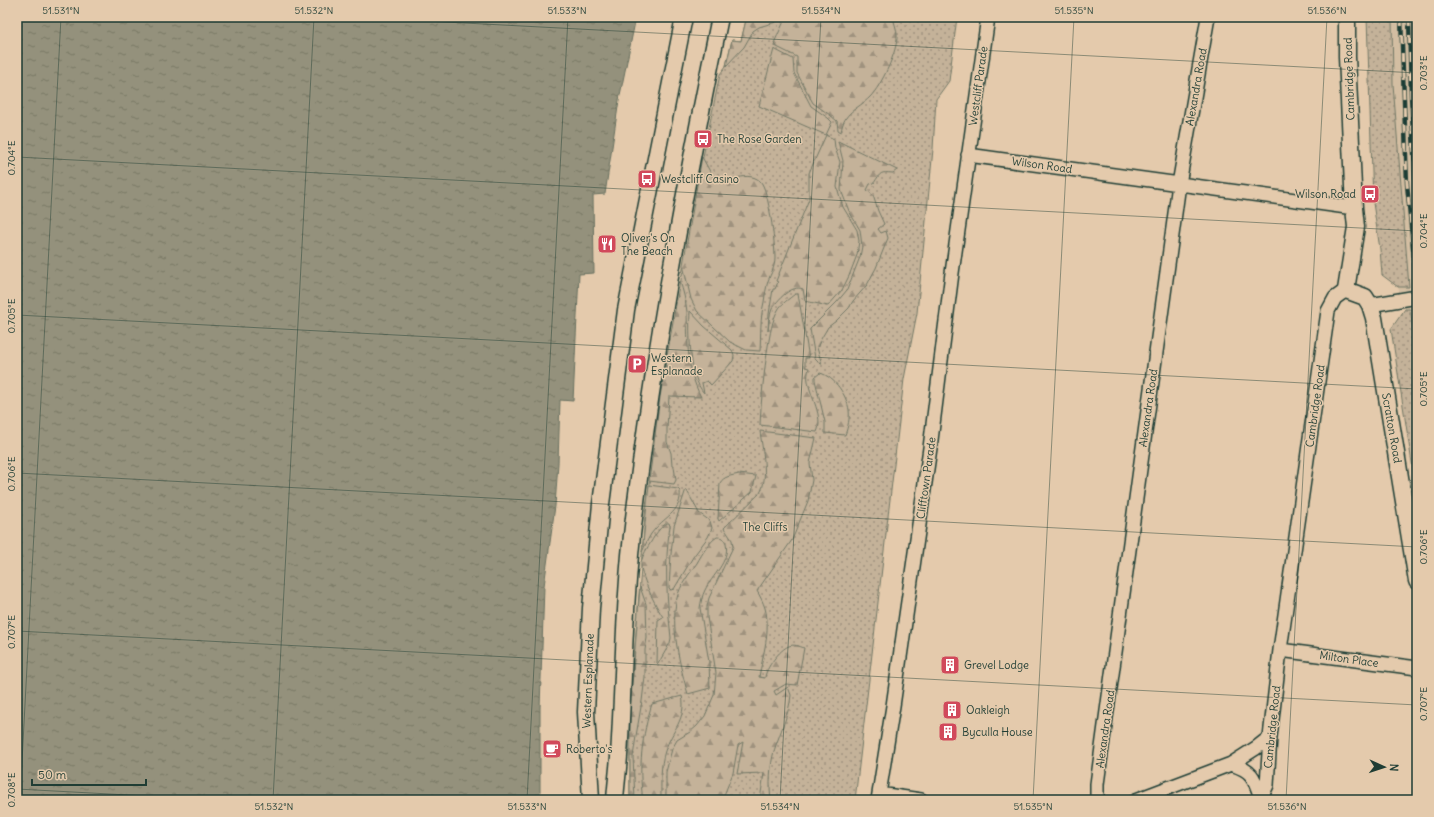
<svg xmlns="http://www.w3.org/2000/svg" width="1434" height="817" viewBox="0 0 1434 817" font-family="Delius,sans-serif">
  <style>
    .built { fill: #d3bea2 }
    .green { fill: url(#green-dots); stroke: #727866 }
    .forest { fill: url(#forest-firs); stroke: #727866 }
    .water { fill: url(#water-ripples); stroke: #656f5f }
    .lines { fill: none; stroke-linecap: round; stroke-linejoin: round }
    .minor-casing { stroke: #1f3d34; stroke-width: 16 }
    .tertiary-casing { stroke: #1f3d34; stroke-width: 19 }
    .minor { stroke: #e4caac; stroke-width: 13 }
    .tertiary { stroke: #e4caac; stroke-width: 16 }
    .rail-casing { stroke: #1f3d34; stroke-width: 4.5 }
    .rail { stroke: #e4caac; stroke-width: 3; stroke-dasharray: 9; stroke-linecap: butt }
    .ticks { fill: none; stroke: #1f3d34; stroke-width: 1; stroke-opacity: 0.45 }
    .labels { text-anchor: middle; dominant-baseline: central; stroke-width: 3; stroke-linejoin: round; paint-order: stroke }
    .street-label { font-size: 11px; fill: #1f3d34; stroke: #e4caac }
    .poi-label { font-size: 11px; fill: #1f3d34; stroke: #e4caac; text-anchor: start }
    .park-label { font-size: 11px; fill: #274339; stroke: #e4caac }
    .neatline { fill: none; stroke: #1f3d34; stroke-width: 1.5 }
    .ticks-label { font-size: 10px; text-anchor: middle; fill: #1f3d34 }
  </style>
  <defs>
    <pattern id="green-dots" width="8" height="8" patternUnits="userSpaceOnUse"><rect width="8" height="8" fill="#c4b299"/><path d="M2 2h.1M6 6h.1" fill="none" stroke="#9f927e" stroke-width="1.8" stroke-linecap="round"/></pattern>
    <pattern id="forest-firs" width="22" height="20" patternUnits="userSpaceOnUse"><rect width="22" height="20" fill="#c4b299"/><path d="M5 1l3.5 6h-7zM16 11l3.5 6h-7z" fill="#9f927e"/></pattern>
    <pattern id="water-ripples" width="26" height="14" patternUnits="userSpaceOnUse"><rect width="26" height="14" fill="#94917b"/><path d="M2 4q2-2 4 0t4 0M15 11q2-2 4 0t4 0" fill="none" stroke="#787866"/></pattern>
  </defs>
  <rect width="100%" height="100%" fill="#e4caac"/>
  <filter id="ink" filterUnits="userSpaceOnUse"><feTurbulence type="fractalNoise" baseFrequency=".025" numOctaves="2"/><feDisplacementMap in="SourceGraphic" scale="8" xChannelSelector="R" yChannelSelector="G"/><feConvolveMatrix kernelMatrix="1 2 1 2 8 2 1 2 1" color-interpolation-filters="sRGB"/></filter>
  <g filter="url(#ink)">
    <path class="built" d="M1367,17H1417V495L1391,329L1405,309L1398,287L1382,275L1380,249L1373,203Z"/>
    <path class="green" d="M738,17H957L949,81L936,99L933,149L917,313L904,379L855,800H630V710L645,516L660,397L703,157L720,74L726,66L732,40L741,41L746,20Z
      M1367,17H1392L1393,84L1409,287H1398L1382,275L1380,249L1373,203Z
      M1413,17H1417V134Z
      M1405,309H1410L1417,357V495L1391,329Z"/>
    <path class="forest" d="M738,17H782L776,22L759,27L753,31L744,47L726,66L732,40L741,41L746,20Z
      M786,17H893C894,23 897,29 897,35C898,51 881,86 870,97C857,110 844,111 841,132L838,130L837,121L830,115L813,103L797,73V57L775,46L774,43Z
      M774,49L793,59L794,73L811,106L828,118L832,122L826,135L834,139L835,148L840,162L837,187L839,194L843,207L857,230L859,241L857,255L849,276L842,290L828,306L805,301L803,289C792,284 777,300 772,309C769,316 769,324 768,331L769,314L773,289H775L778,282L776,281L809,199V173L826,135L759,106Z
      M838,141L897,170L893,173C880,172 881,172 874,183L870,184L867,190L873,195L878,211L884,224L878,229L881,233L886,231L888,238L876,268L867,285L853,301L849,308L836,321L828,327L821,339L817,348L822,364H821L815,358L810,329L837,302L847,290L860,257L862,246L860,230L849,211L841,190L843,161Z
      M702,157L713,177C724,188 745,168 760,181C769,189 775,244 775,258C775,267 771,273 768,281C766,288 765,295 764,302C760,318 761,335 760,351L746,350L730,342L697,311L691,299L683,265Z
      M680,281C683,291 686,301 687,312C688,343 686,368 701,397L669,396L667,429V442L671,453L672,466L674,467L676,480L674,484L649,481L660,397Z
      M795,294H798L809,358H805V367L809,368C808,372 807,377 808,381C810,396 824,417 817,432L760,425C761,399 764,372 768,346C770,335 772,320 778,310C781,304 789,299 795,294Z
      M690,311L704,326L732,350L734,355L733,361L711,385L707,381L702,383L704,393C689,377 689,332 690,311Z
      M820,373C835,377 847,396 849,410C850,418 848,427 845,435L825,433V422L815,380V377Z
      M760,431L816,438L810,463L812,480L808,501L792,540L757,591C760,596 763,602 765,608C771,630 763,655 759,677L765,678C765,669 780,649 789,646C794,644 799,646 804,648L797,685L786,684L774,691L776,695L788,687L791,695C789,715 780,732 774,751C770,766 769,784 771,800H760L764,773L737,774L743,742L738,745L733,773L722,800H666V772L672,749L677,740L690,732L697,726L705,716L714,695L716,673L707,617V606L709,598L733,547L732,540L724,528L760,493C769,478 762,448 760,431Z
      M739,474L756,476L752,492L719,521L718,519L720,483C724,476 731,476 739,474Z
      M649,485L678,489L680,491C682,511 666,516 655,529C649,535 646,544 642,552Z
      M686,489L699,513L710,521L712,528L708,537L693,557L674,589L671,590L669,588L671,554L674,526Z
      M667,523H669L670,526C664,564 667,600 671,638L670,643L658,664L657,663L658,620L663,617C656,607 639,573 641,562C643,555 647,548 651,542C655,535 660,527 667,523Z
      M717,537C722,537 725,539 726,544C730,561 712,576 705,590C702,596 701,602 700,608L709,662L710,688L688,694C680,667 670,625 677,598C680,585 690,573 697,563C702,554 709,542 717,537Z
      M640,587L646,604L647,638L645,650V677L642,701L636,736L633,757L635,800H630V710Z
      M682,696C687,719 672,730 665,751C660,766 661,784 661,800H643C638,767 642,735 652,704Z"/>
    <path class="water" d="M17,17H636L619,100L605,194L593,195L594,273L579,274L573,401L560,400L558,463L555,506L544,586L540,708V800H17Z"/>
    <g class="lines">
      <defs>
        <path id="minor" d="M968,155L1354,208
          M1370,305L1417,297
          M1280,650L1417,668
          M1231,764C1253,771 1254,777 1261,798
          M879,794L921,800
          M878,800L893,706L930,448L952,273L988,17
          M1097,800V784L1179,184L1208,17
          M1136,800L1231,764L1256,748L1270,737
          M1260,800L1267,785L1270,737L1280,650L1328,311L1335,298L1346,290"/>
        <path id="tertiary" d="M1347,17V57L1354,208L1356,227L1346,290L1365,297L1370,305L1374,318L1417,581
          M591,800L586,712L591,608L601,504L626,310L684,17
          M615,800C616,785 618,771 619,756C624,677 624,597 634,518C654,350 686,183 720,17"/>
      </defs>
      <use href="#minor" class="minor-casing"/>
      <use href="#tertiary" class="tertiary-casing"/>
      <use href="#minor" class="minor"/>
      <use href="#tertiary" class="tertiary"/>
      <defs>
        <path id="rail" d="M1401,17L1407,184L1417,290
          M1409,17L1411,96L1417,209"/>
      </defs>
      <use href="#rail" class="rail-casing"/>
      <use href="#rail" class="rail"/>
    </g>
  </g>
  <path class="ticks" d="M350,17L1417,73M17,157L1417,231M17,315L1417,389M17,473L1417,547M17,631L1417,705M17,789L221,800M20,800L61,17M273,800L314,17M527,800L568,17M780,800L821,17M1033,800L1074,17M1286,800L1327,17"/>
  <defs>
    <symbol id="bus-square" viewBox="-11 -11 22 22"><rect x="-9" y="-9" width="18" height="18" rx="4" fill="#d1495b" stroke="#e4caac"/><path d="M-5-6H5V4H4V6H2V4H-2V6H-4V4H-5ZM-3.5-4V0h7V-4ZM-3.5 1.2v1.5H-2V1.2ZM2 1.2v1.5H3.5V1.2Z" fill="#fff"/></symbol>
    <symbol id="restaurant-square" viewBox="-11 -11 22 22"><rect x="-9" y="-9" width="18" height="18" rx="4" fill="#d1495b" stroke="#e4caac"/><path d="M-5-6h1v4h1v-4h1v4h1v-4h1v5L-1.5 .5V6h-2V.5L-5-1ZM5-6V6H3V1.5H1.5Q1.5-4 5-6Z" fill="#fff"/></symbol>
    <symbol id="parking-square" viewBox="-11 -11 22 22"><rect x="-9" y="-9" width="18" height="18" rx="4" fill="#d1495b" stroke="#e4caac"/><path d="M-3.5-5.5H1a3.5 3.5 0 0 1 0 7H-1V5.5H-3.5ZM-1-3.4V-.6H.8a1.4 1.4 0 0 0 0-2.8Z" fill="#fff"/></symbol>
    <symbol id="building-square" viewBox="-11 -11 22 22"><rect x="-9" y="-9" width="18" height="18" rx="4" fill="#d1495b" stroke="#e4caac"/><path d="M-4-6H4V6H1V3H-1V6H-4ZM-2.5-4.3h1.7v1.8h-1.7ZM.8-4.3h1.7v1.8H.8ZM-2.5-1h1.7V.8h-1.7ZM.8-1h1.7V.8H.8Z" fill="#fff"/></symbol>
    <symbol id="cafe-square" viewBox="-11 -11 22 22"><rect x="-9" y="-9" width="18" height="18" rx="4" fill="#d1495b" stroke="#e4caac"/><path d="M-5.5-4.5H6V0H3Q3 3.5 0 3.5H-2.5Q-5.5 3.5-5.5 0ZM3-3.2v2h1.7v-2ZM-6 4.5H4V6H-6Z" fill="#fff"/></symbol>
  </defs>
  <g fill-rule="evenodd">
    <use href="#bus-square" x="692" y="128" width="22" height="22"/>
    <use href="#bus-square" x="636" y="168" width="22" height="22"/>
    <use href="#bus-square" x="1359" y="183" width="22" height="22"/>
    <use href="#restaurant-square" x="596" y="233" width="22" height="22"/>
    <use href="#parking-square" x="626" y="353" width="22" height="22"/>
    <use href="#building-square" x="939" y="654" width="22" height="22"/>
    <use href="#building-square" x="941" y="699" width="22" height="22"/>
    <use href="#building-square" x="937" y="721" width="22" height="22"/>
    <use href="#cafe-square" x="541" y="738" width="22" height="22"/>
  </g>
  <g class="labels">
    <g class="street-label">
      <text transform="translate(1349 79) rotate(-92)">Cambridge Road</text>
      <text transform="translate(978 86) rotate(-82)">Westcliff Parade</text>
      <text transform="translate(1196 87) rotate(-80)">Alexandra Road</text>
      <text transform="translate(1042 165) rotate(8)">Wilson Road</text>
      <text transform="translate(1315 406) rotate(-82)">Cambridge Road</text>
      <text transform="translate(1148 408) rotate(-82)">Alexandra Road</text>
      <text transform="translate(1392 428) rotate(80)">Scratton Road</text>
      <text transform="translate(926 478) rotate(-82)">Clifftown Parade</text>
      <text transform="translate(1349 659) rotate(8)">Milton Place</text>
      <text transform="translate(588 681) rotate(-88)">Western Esplanade</text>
      <text transform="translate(1272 727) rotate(-84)">Cambridge Road</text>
      <text transform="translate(1105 729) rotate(-82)">Alexandra Road</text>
    </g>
    <g class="poi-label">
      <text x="717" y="139">The Rose Garden</text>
      <text x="661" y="179">Westcliff Casino</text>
      <text x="1356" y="194" text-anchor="end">Wilson Road</text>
      <text x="621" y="238">Oliver's On<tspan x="621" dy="13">The Beach</tspan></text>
      <text x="651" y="358">Western<tspan x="651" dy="13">Esplanade</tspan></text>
      <text x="964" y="665">Grevel Lodge</text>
      <text x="966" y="710">Oakleigh</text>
      <text x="962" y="732">Byculla House</text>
      <text x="566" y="749">Roberto's</text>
    </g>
    <g class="park-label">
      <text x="765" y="527">The Cliffs</text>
    </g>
  </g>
  <rect width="1434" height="817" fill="none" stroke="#e4caac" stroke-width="44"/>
  <g transform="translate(1384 767) rotate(93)" stroke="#e4caac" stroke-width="3" paint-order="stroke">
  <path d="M0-3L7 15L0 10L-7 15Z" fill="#1f3d34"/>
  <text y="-6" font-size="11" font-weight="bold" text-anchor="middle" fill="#1f3d34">N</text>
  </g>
  <path d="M32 779v6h114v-6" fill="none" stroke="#1f3d34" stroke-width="2"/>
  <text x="38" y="779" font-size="12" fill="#1f3d34" stroke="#e4caac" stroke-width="3" paint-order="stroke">50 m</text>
  <rect x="22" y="22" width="1390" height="773" class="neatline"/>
  <g class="ticks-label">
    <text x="61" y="14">51.531°N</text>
    <text x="314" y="14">51.532°N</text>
    <text x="567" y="14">51.533°N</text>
    <text x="821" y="14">51.534°N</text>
    <text x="1074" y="14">51.535°N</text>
    <text x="1327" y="14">51.536°N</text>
    <text transform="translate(1423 73) rotate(-90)" y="4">0.703°E</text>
    <text transform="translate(11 158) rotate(-90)" y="4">0.704°E</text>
    <text transform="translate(1423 231) rotate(-90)" y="4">0.704°E</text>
    <text transform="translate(11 316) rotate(-90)" y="4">0.705°E</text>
    <text transform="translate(1423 389) rotate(-90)" y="4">0.705°E</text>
    <text transform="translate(11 474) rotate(-90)" y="4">0.706°E</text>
    <text transform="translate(1423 547) rotate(-90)" y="4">0.706°E</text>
    <text transform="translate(11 632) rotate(-90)" y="4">0.707°E</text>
    <text transform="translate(1423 704) rotate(-90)" y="4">0.707°E</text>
    <text transform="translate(11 790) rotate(-90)" y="4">0.708°E</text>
    <text x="274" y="810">51.532°N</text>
    <text x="527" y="810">51.533°N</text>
    <text x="780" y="810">51.534°N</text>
    <text x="1033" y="810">51.535°N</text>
    <text x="1287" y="810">51.536°N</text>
  </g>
</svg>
